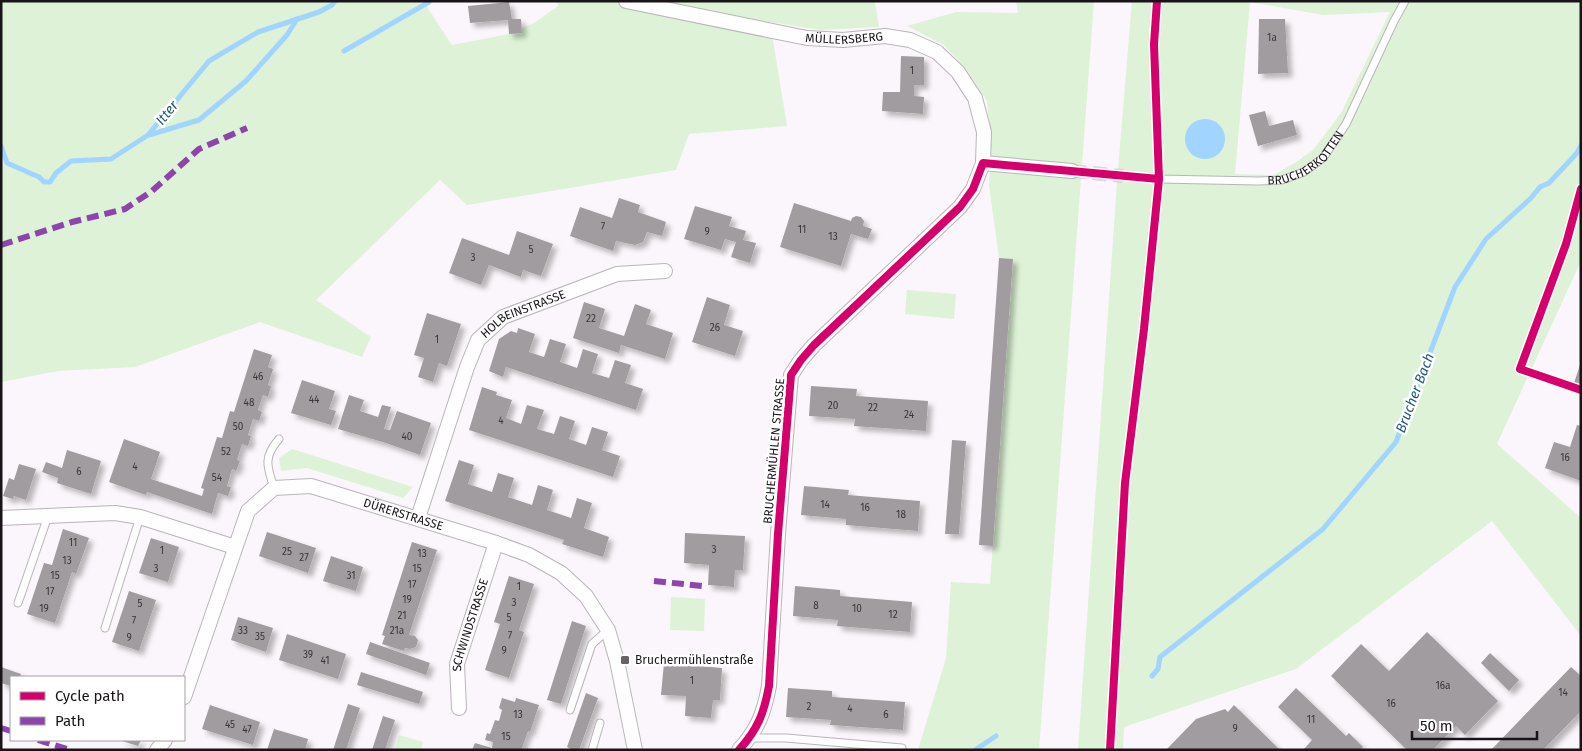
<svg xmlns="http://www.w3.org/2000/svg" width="1582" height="751" viewBox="0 0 1582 751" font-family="'Fira Sans',sans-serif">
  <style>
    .green { fill: #ddf2d6; fill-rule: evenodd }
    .water { fill: #a1d4fe }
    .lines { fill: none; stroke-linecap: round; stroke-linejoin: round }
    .stream { stroke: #a1d4fe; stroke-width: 5 }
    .building { fill: #a09ca0; filter: url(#shadow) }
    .street-tunnel { stroke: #d9d4d9; stroke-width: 14; stroke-dasharray: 14 7; stroke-linecap: butt }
    .lane-casing { stroke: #b9b5b9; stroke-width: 9 }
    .street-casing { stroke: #b9b5b9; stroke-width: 16 }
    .lane { stroke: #fefefe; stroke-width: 7 }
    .street { stroke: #fefefe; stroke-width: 14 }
    .quiet { stroke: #8e44ad; stroke-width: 6; stroke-dasharray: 12 6; stroke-linecap: butt }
    .cycleway-casing { stroke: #fff; stroke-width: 11 }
    .cycleway { stroke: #d6006c; stroke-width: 8 }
    .poi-dot { fill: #676367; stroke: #fff; stroke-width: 2 }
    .labels { text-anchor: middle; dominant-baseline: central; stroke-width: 5; stroke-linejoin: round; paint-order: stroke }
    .number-label { font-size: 10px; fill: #3a363a }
    .street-label { font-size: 12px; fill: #181418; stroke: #fff }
    .poi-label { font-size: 12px; fill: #181418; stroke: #fff; text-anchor: start }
    .water-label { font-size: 14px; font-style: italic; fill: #21587d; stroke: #fff }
  </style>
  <defs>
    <filter id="shadow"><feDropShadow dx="4.5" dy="4.5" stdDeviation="2.5" flood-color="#0004"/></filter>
  </defs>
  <rect width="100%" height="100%" fill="#fbf6fb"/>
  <path class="green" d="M1,1H423L452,45L509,34L534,23L558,6L557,1H875L879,27L821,30L770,22L787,126L689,134L676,170L467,205L440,180L316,300L371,337L362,357L260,322L135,367L58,371L1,382Z
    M1016,1H1094L1039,750H918L946,658L951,582L990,584L1013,259L999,258L989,185L991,149L987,101L967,70L944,45L907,26L956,12L1018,13Z
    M1132,1H1581V261L1497,444L1581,518V636L1492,521L1296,669L1124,727L1123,750H1078L1117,182ZM1250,2L1323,15L1390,12L1341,113L1313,150L1296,162L1274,175L1235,174Z
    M907,290L956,294L954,319L905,314Z
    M292,449L413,487L403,498L307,468L281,471L279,458Z
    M671,597L705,599L704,631L670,630Z
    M399,735L423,742L421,750H395Z"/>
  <path class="water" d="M1185 139a20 20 0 1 1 40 0a20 20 0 1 1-40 0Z"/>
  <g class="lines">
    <path class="stream" d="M344,51L429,2
      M149,135L199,120L246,81L287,35L297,19
      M1,146L7,163L39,177L44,182H50L56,173L71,161L111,159L148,135L209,61L258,32L319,12L332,5L335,1
      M1152,676L1158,669L1160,657L1323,529L1396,442L1455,287L1486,239L1531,198L1540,187L1549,183L1577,153L1581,145
      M975,750L996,736"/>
  </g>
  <path class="building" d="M509,2L512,19H521L522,33L509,34L508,20L470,23L468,6Z
    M1259,19H1285L1288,73L1258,74Z
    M901,56L924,57V85H914V96L924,97L923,114L882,111L883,92H900Z
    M1265,111L1269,126L1293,120L1297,135L1258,146L1249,115Z
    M619,198L640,205L638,212L666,222L662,236L647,232L643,242L635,245L616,241L613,251L570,236L580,207L612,218Z
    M794,203L851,221L852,218L856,216L861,217L864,221L863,226L872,229L868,239L851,234L841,266L780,247Z
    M695,206L732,217L729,226L746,231L743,240L756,243L750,263L731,257L736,242L725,239L721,250L684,239Z
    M517,231L553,244L541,276L523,270L521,277L489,265L481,285L449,273L462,238L509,255Z
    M999,258L1013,259L993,546L979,545Z
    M707,297L730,305L724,325L743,331L735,356L692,342Z
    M584,302L605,309L599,328L624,336L635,304L651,310L646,324L673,333L665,359L621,345L619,353L573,338Z
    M427,313L461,324L447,366L439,363L433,382L418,377L424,358L414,355Z
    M518,328L535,334L529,352L544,357L550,339L566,344L560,362L577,368L583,349L598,354L592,373L609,378L615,360L631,365L625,383L643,389L636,410L506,367L503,377L489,371L499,339L511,331L517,333Z
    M254,349L272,355L268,367L273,369L268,385L271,386L268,397L263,395L258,410L262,412L259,421L253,419L248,435L251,436L248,446L242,444L237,460L240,461L236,471L232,469L227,486L231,487L228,496L218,493L212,514L147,492L146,495L109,482L124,439L160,452L151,479L202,496L204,489L201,488L217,437L222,438L230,411L234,412Z
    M1580,365H1581V385L1574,383Z
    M302,380L335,391L329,409L336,411L331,425L291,413Z
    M811,386L857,389L856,396L928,401L926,431L854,426L855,419L809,416Z
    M482,387L497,392L496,395L512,400L506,418L521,424L527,405L544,410L537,429L554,434L560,416L575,421L569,439L586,445L592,427L608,432L602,450L620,456L613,477L469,430Z
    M349,395L364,400L360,411L378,417L382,405L391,407L384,429L390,430L397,411L431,423L420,455L386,443L338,429Z
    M1577,425L1581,426V481L1545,468L1554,442L1570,447Z
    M952,440L966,441L959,534H945Z
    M67,450L101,461L91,494L57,483L58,478L42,472L46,462L62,468Z
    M459,460L474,465L468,484L492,492L498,473L514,478L508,497L532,505L538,485L553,490L547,510L571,518L577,498L592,503L584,528L609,537L603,557L562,544L564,540L445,501Z
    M19,464L36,469L26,500L14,496L13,499L3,496L9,478L14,480Z
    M804,486L849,490L848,495L920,501L918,531L846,525V519L801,515Z
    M63,529L89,538L76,574L72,572L55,623L27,614L44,563L52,565Z
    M267,532L316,548L308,573L259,556Z
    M685,533L745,536L743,570H735L734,587L708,585L709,565L684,563Z
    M151,538L179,547L168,582L139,573Z
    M412,542L437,550L409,635L415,636L418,640L416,647L410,649L405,648L404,651L382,644L385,636L382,635Z
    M331,556L363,567L356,591L323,581Z
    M509,576L534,584L519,630L524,632L509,678L485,670L500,624L494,622Z
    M795,586L840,590V596L912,602L910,632L837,626L838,620L793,616Z
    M129,591L156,600L139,651L112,642Z
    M238,617L273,628L266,652L231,640Z
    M572,621L586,626L561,704L547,700Z
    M1427,632L1498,701L1465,735L1456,726L1433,750H1407L1331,676L1361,644L1389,671Z
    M287,634L346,654L338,679L279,660Z
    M370,642L430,663L426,675L366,654Z
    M1490,653L1519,680L1509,691L1481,663Z
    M664,663L722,668L720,700H713L711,718L685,716L686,696L661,695Z
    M1,667L21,674L20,677H11V686L1,683Z
    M1571,667L1581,676V711L1543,750H1491Z
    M361,672L423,692L419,704L357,685Z
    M788,688L832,691V697L905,702L903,730L830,725L831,720L786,717Z
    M1296,688L1346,736L1349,733L1363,747L1360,750H1303L1312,740L1278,707Z
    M586,693L598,698L579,750H573L567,747Z
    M502,698L515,702L516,698L539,705L530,732L528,731L522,748L525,750H472L475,743L492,748L493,742L485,740L487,733L490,734L495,720L499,721L502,710L499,708Z
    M348,704L360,708L346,750H333Z
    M210,705L260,722L253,745L202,729Z
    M1234,705L1280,750H1166L1196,719L1225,709L1228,712Z
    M383,716L395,720L385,750H372Z
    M274,729L308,739L305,750H267Z
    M119,740H141L138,746Z"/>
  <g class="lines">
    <path class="street-tunnel" d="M1072,171L1123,176"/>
    <defs>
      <g id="lane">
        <path id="s1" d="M1123,176L1159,179L1258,181L1282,180L1304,172L1323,158L1346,124L1394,21L1405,1"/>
        <path d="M274,488C267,467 263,457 279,439"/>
        <path d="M18,603L48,516"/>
        <path d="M105,628L140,517"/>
        <path d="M570,710L592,644L608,630"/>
        <path d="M750,738H786L902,748"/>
        <path d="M592,750L600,723"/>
      </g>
      <g id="street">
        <path id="s2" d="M626,1L807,38L843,40L885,36L910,40L937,52L958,72L975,98L984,132L983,163L973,189L960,207L814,345L801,360L791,375L778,534L769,686C764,713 758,729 739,750"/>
        <path d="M983,163L1072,171"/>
        <path d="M1,518L115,513L140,517L235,547"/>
        <path id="s3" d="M418,518L467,367L478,340L503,317L617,274L665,271"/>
        <path id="s4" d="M184,697L248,511L274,488L311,486L496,543L529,555L561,573L586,596L608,630L617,661L635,750"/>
        <path id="s5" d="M459,708L457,664L496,543"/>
        <path d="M157,750L165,740"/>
      </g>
    </defs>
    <use href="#lane" class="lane-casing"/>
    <use href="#street" class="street-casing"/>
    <use href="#lane" class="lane"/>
    <use href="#street" class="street"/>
    <path class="quiet" d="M1,245L72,222L125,209L152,191L199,149L247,128
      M654,581L702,586
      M1,728L11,731
      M38,740L70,750"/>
    <defs>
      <path id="cycleway" d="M1581,189L1566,244L1520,369L1581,390
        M739,750C758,729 764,713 769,686L778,534L791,375L801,360L814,345L960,207L973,189L983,163L1159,179
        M1110,750L1125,483L1144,329L1159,179L1154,44L1157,1"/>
    </defs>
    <use href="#cycleway" class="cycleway-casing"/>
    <use href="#cycleway" class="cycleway"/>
  </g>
  <rect class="poi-dot" x="620" y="655" width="10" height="10" rx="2.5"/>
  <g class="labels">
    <g class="number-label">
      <text x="1272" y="38">1a</text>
      <text x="912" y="71">1</text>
      <text x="603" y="227">7</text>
      <text x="802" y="230">11</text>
      <text x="707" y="232">9</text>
      <text x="833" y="237">13</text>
      <text x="531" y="250">5</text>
      <text x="473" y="258">3</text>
      <text x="591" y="319">22</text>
      <text x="715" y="328">26</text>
      <text x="437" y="340">1</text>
      <text x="258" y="377">46</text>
      <text x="314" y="400">44</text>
      <text x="249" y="403">48</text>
      <text x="833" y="406">20</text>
      <text x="873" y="408">22</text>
      <text x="909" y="415">24</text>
      <text x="501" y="421">4</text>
      <text x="238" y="427">50</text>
      <text x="407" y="437">40</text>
      <text x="226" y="452">52</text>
      <text x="1565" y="458">16</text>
      <text x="135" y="467">4</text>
      <text x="79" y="472">6</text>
      <text x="217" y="478">54</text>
      <text x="825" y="505">14</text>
      <text x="865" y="508">16</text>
      <text x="901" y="515">18</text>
      <text x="73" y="543">11</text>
      <text x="714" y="550">3</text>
      <text x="162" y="551">1</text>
      <text x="287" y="552">25</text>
      <text x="422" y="554">13</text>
      <text x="304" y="558">27</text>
      <text x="67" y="561">13</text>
      <text x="156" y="569">3</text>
      <text x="417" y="569">15</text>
      <text x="55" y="576">15</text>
      <text x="351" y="576">31</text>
      <text x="412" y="585">17</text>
      <text x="519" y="587">1</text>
      <text x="50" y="592">17</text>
      <text x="407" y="600">19</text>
      <text x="514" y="603">3</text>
      <text x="140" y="604">5</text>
      <text x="816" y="606">8</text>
      <text x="44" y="609">19</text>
      <text x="857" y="609">10</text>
      <text x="893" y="615">12</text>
      <text x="402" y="616">21</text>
      <text x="509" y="618">5</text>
      <text x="134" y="621">7</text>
      <text x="243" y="631">33</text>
      <text x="397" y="631">21a</text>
      <text x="510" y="636">7</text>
      <text x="260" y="637">35</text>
      <text x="129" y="638">9</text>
      <text x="504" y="651">9</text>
      <text x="308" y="655">39</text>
      <text x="325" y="661">41</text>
      <text x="692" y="681">1</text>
      <text x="1443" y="686">16a</text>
      <text x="1563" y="693">14</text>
      <text x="1391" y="704">16</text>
      <text x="809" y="707">2</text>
      <text x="850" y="709">4</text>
      <text x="518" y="715">13</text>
      <text x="886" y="715">6</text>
      <text x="1311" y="720">11</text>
      <text x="230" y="725">45</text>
      <text x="1235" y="729">9</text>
      <text x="247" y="730">47</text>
      <text x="506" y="737">15</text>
    </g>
    <g class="street-label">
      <text stroke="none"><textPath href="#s2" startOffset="222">MÜLLERSBERG</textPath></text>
      <text stroke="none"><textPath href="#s1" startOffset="191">BRUCHERKOTTEN</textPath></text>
      <text stroke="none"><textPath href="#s3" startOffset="241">HOLBEINSTRASSE</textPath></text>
      <text transform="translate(774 451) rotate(-85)">BRUCHERMÜHLEN STRASSE</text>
      <text stroke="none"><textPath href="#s4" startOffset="365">DÜRERSTRASSE</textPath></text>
      <text stroke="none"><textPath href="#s5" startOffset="85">SCHWINDSTRASSE</textPath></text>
    </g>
    <g class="poi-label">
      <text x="635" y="660">Bruchermühlenstraße</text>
    </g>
    <g class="water-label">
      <text transform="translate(167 113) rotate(-51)">Itter</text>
      <text transform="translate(1415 393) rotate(-69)">Brucher Bach</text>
    </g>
  </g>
  <rect width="1582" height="751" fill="none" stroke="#181418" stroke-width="5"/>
  <rect x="10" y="676" width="175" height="65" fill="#ffffff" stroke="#a3a1a3"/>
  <rect x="20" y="692" width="25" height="8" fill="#d6006c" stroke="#a3a1a3"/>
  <text x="55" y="701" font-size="15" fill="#181418">Cycle path</text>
  <rect x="20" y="717" width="25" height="8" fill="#8e44ad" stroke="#a3a1a3"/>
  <text x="55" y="726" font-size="15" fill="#181418">Path</text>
  <path d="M1412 731v8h125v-8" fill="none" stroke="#181418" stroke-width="2.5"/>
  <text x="1420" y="731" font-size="15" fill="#181418" stroke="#ffffff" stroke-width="4" paint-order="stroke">50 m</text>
</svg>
